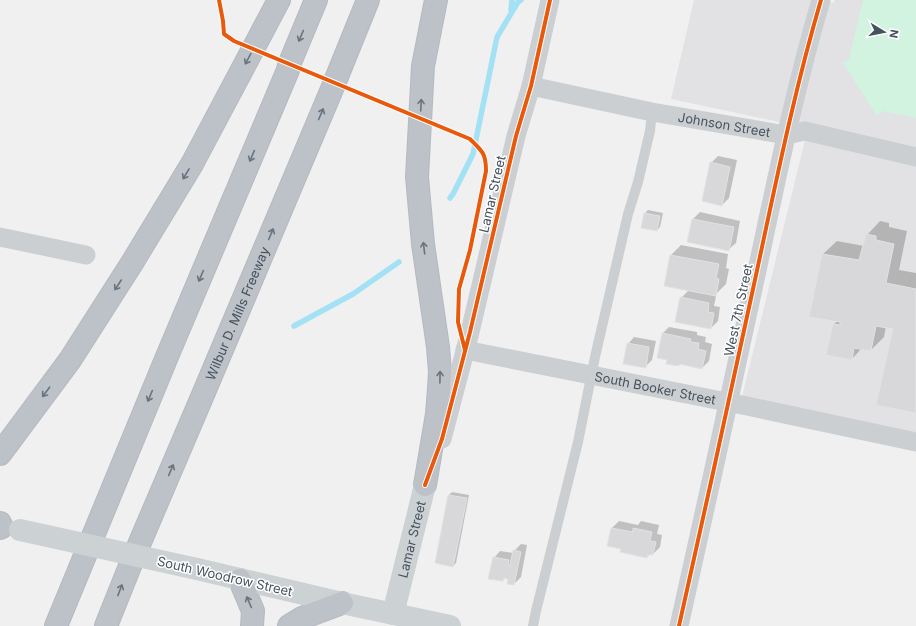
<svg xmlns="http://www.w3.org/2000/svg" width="916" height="626" viewBox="0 0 916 626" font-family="Inter,sans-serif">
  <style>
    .education { fill: #e2e1e3 }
    .green { fill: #d2f3e0 }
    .shadow { fill: #0003 }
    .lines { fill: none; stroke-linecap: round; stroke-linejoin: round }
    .stream { stroke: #a3e1f4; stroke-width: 5.5 }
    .building { fill: #d8d8db; stroke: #e2e2e3 }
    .motorway-casing { stroke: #b4bac1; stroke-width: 24 }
    .service { stroke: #cccfd1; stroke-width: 10 }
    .minor { stroke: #cccfd1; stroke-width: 19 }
    .secondary { stroke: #ccd1d4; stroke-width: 22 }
    .motorway { stroke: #bcc2c8; stroke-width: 22 }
    .secondary-bridge { stroke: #ccd1d4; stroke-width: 22 }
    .cycleway-casing { stroke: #fff; stroke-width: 6 }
    .cycleway { stroke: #e8590c; stroke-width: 4 }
    .oneway { stroke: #69747e }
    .labels { text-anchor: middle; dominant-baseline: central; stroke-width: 3; stroke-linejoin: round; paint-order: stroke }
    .street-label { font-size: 13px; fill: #45525f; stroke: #fff }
  </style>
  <rect width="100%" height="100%" fill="#f1f0f0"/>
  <path class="education" d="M694,0H819L833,3L835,0H916V433L742,397L808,128L671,99Z"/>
  <path class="green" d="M863,0H916V118L883,111L876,115L843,63L849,59Z"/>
  <path class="shadow" d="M718,156L737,160L729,198L722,205L711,163Z
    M648,210L663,213L660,227L657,230L645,213Z
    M700,212L740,221L736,243L729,249L693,219Z
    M880,221L889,223V227L907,231L899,270L916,273V412L894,328L886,326L884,337L871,350L862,348L852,359L834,324L838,321L823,254L837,241L864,246L867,235Z
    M681,245L728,254L726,268L729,269L726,284L714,296H716L714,306L720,307L718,321L711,328L681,298L689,290L671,255Z
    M669,327L697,332V335L706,337L705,342L712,344L709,361L702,368L681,363L679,365L668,359L662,334Z
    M634,337L656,341L652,360L645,367L628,344Z
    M452,492L469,495L456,563L453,566L449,495Z
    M619,521L638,525L641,521L659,525L657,534L662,535L660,547L653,554H650L647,557L622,548L608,546L612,528Z
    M521,544L527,545L521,577L514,584L510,578L505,577L502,580L494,558L500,551L514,553V551Z"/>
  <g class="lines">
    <path class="stream" d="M511,10L512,0
      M450,198L453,194L473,154L497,37L518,2L521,0
      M294,326L353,294L399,262"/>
  </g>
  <path class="building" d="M710,162L730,167L722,206L702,201Z
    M644,213L660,216L657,231L641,228Z
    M692,219L734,227L729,251L687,242Z
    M866,234L876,236V240L894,244L886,283L916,289V413L876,405L893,329L876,326L871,351L854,348L852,360L826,355L833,324L840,325V322L809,317L822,254L859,260Z
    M670,255L719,264L716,278L719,279L716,296L664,286Z
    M680,297L709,303L708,312L714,313L711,329L675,322Z
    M662,333L691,339L690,342L699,343L698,349L706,351L702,369L679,364V366L666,364L667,360L657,358Z
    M627,343L649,347L646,368L623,364Z
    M448,495L467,498L453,567L435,563Z
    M611,528L633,532V528L652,532L650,541L656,542L653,555L648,554L647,558L620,552L621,549L607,546Z
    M513,550L521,552L514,585L507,584L508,579L504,578L503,581L488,579L493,557L509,560L508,565H510Z"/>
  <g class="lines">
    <defs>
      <g id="motorway">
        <path d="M0,454L70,360L132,263L192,164L279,0"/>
        <path d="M425,485L437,414L439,388L440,372L438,347L423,244L417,177L423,66L436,0"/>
        <path d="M0,523L2,527L0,528"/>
        <path d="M240,580L253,611L252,626"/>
        <path d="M56,626L166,359L288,70L289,65L316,0"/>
        <path id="s4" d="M106,626L132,561L202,397L332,89L368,0"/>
        <path d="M289,626L302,618L342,603"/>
      </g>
    </defs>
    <use href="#motorway" class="motorway-casing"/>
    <path class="service" d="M533,626L536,611L578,442L595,357L628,214L638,182L650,131L652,112"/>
    <g class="minor">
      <path id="s1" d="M531,86L652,112L786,135L805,131L916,157"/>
      <path d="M0,237L86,255"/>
      <path id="s2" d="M465,350L747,406L916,442"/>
      <path d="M442,439L470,332L516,136L531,86L550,0"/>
      <path d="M679,626C704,514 729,401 753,289C774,192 793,95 821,0"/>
    </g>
    <g class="secondary">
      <path d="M197,569L342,603L450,626"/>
      <path id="s3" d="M393,614L425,485"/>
    </g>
    <use href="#motorway" class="motorway"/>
    <path class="secondary-bridge" d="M20,530L197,569"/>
    <defs>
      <path id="cycleway" d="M219,0L223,21L224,34L234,41L470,139C482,151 486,153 486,171L470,250L459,289L458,322L465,350
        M425,485L442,439L470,332L516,136L531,86L550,0
        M679,626C704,514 729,401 753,289C774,192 793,95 821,0"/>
    </defs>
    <use href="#cycleway" class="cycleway-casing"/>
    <use href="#cycleway" class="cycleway"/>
  </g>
  <defs><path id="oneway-shaft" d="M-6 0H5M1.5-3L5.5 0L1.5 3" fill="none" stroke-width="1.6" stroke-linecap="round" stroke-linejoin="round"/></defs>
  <g class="oneway">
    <use href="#oneway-shaft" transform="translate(301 36) rotate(113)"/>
    <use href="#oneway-shaft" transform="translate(248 59) rotate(118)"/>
    <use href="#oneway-shaft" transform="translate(421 105) rotate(-87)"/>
    <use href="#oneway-shaft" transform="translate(321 114) rotate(-67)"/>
    <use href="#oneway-shaft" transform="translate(252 156) rotate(113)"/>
    <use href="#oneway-shaft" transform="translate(186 174) rotate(121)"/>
    <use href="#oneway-shaft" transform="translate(271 234) rotate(-67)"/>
    <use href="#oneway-shaft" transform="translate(424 248) rotate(-97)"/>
    <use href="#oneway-shaft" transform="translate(201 276) rotate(113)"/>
    <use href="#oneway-shaft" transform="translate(118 285) rotate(123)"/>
    <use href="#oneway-shaft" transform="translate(440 377) rotate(-89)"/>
    <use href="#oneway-shaft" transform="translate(46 392) rotate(127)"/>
    <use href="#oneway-shaft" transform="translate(150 396) rotate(113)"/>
    <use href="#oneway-shaft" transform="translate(171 470) rotate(-67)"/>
    <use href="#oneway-shaft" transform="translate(120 590) rotate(-69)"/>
    <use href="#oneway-shaft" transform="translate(249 602) rotate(-113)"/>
  </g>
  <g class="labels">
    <g class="street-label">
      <text stroke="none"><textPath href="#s1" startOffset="197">Johnson Street</textPath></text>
      <text transform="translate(492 194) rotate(-77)">Lamar Street</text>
      <text transform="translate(738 310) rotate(-78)">West 7th Street</text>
      <text stroke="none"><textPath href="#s4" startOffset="339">Wilbur D. Mills Freeway</textPath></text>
      <text stroke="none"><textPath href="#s2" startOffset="194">South Booker Street</textPath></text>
      <text stroke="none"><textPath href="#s3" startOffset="77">Lamar Street</textPath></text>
      <text transform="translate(225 576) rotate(13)">South Woodrow Street</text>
    </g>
  </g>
  <g transform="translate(884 32) rotate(100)" stroke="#ffffff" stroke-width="3" paint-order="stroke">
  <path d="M0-3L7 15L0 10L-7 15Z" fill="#45525f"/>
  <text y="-6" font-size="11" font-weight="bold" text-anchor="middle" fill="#45525f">N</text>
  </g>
</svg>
